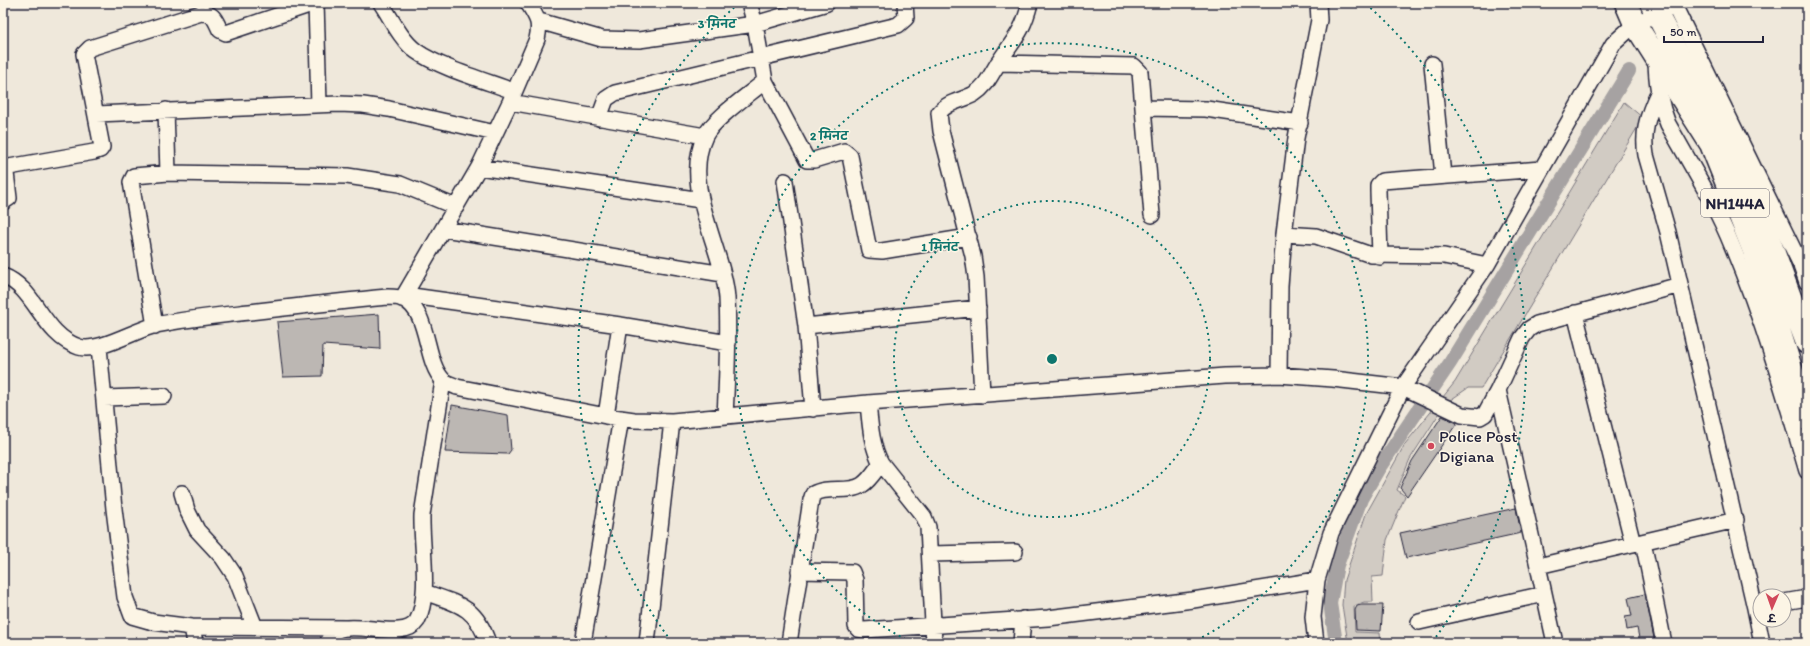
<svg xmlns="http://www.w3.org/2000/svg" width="1810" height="646" viewBox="0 0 1810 646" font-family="Itim,'Playpen Sans Deva',sans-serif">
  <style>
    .green { fill: #d1cbc3; stroke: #7a767f }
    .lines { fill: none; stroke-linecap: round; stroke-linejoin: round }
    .canal { stroke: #a6a2a2; stroke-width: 14 }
    .building { fill: #bcb7b3; stroke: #22223b }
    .minor-casing { stroke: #22223b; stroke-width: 18 }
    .highway-casing { stroke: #22223b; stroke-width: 25 }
    .minor { stroke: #fcf5e5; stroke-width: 15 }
    .highway { stroke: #fcf5e5; stroke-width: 22 }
    .ring { fill: none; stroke: #0f766e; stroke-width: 2; stroke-dasharray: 2 4 }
    .poi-dot { fill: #d1495b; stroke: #fcf5e5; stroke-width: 1.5 }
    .labels { text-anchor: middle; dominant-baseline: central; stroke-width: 3; stroke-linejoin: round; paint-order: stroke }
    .shield { fill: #fcf5e5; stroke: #63616e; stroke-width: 1 }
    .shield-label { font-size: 16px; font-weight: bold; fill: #22223b }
    .poi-label { font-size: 17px; fill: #22223b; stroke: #fcf5e5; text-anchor: start }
    .centre { fill: #0f766e; stroke: #fcf5e5; stroke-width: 2 }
    .ring-label { font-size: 12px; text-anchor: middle; font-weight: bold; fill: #0f766e; stroke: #fcf5e5; stroke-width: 3; stroke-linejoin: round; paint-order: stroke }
  </style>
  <rect width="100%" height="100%" fill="#efe8db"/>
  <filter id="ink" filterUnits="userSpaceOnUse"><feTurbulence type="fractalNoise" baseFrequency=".025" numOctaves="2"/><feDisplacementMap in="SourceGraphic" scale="8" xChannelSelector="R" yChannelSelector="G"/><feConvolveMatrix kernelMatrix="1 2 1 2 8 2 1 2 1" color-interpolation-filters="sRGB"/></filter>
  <g filter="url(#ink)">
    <path class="green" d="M1624,102L1643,118L1481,388H1468L1446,403L1410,459L1397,490L1405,496L1387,540L1383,576L1372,577L1373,602H1364L1354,606L1355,632L1380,633L1381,643H1348L1342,605L1344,580L1366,514L1405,444L1455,382Z"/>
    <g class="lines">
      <path class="canal" d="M1336,643L1330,603L1337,565L1361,499L1379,468L1450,363L1629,71"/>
    </g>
    <path class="building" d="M379,314L380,349L323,345L322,376L283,377L277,322Z
      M452,405L508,415L511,450L508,454L445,452Z
      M1442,416L1457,423L1407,496L1400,488L1412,461Z
      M1516,508L1521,533L1406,558L1400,533Z
      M1645,594L1655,643H1640L1637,628L1627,630L1625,617L1632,616L1628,598Z
      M1361,605H1383L1381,631L1356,630L1355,610L1357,606Z"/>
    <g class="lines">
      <defs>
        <path id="minor" d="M316,3L319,105
          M381,3C391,18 401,40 416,51C438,67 486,81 513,91
          M1674,5L1801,265L1807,262
          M539,21L602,39L639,40L755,24L827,3
          M1656,57C1656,81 1659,102 1668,124C1691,165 1716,205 1733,248C1763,320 1785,396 1807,471
          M998,63L1134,66L1140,72L1152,215
          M1432,64L1443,176
          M765,81L807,160H814L844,151L850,156L869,250L882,251L969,237
          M1658,93C1648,114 1642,132 1646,155L1668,232L1755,608L1760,607
          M510,102L705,136
          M1143,108L1206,109L1300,123
          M166,110L168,173
          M96,114L339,104L363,105L389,109L495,133
          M599,118L606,99L615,93L898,25L906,18L905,3
          M479,167L701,200
          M785,181L806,326L813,409
          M3,202L9,198L6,173V169L9,167L94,152L100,150L102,147L84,54L90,48L201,13C214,13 215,20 220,30L226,33L315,3
          M444,229L723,274
          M1284,234L1316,236L1371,255L1444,256L1487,265
          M1380,257L1378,191V185L1382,181L1541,169
          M1801,265L1807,282
          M3,276C36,288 42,335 79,347C98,353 135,330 156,325C190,318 224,315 258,311C301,306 344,301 388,297C392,297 399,297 403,299C430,311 424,361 443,380C446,383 453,385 457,387L606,416L634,420L672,421L868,403L1225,376L1279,375L1333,379L1403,387L1462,415L1480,417L1485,414L1498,390L1522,338L1529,329L1537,324L1680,285
          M405,295L620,325L728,343
          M402,299L479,167L510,102L537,39C541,22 537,18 528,3
          M1575,313L1633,544
          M155,326L131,182L134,176L168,173L347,176L400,184L456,207
          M806,326L978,308
          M99,347L114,509L125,597L132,616L153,622L192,627L347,628
          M1279,375L1280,286L1284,234L1296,138L1319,20L1318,3
          M1498,390L1538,566L1736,520
          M982,395L976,277L973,256L941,131L939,113C948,101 962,101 974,94C987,86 991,74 999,62C1014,39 1023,32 1030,3
          M104,398L164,396
          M868,403C870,423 871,445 881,463L924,517L928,527L934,643
          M606,416L620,325
          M725,416C727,377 729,337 727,298C723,247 681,187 705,136C713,119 750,94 765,81L755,24L749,3
          M182,493L187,510L197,530L223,558L235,576L255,627
          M1643,542L1664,643
          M930,554L1015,552
          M1538,566L1555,643
          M799,571L852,572L855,580L856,626L858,629L864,630L1048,618L1193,600L1317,580
          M424,592C458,604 476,606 488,643
          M1784,602L1807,598
          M1755,608L1762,643
          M1419,622L1544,594
          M192,627L195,643
          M328,643C334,609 401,646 417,621C431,595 421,546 422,515L443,381
          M583,643L621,418
          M647,643L672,421
          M789,643L811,500L813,494C828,485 848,494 862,485C870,480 875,471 881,463
          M1021,643L1023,619
          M1316,643L1313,617L1317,580L1331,533L1403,387L1487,265L1613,44L1635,24L1656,14L1675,3"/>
        <path id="highway" d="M1626,3L1635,24L1711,144L1754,251L1807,419
          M1651,3L1751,191L1807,343"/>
      </defs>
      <use href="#minor" class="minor-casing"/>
      <use href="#highway" class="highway-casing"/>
      <use href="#minor" class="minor"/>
      <use href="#highway" class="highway"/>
    </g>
  </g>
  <g class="ring">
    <circle cx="1052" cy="359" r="158"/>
    <path d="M911 642A316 316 0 1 1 1193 642"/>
    <path d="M671 641A474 474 0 0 1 738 4M1366 4A474 474 0 0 1 1433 641"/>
  </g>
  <circle class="poi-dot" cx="1431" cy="446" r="4"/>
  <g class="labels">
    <rect class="shield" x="1701" y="189" width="68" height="28" rx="3"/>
    <g class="shield-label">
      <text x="1735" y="203">NH144A</text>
    </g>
    <g class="poi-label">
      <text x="1439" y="436">Police Post<tspan x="1439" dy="20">Digiana</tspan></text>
    </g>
  </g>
  <circle cx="1052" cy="359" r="6" class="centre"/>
  <g class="ring-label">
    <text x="717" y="28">3 मिनट</text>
    <text x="829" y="140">2 मिनट</text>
    <text x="940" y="251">1 मिनट</text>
  </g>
  <rect width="1810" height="646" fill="none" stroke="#fcf5e5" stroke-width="16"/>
  <rect x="8" y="8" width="1794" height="630" fill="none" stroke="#22223b" stroke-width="1.5" filter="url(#ink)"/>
  <g transform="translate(1772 608) rotate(182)"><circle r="19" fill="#fcf5e5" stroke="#a5a1a1"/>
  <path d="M0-3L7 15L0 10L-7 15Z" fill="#d1495b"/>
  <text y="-6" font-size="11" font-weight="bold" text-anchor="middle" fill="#22223b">उ</text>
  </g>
  <path d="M1664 36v6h99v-6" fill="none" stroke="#22223b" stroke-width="2"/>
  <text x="1670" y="36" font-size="12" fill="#22223b" stroke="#fcf5e5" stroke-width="3" paint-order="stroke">50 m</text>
</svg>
